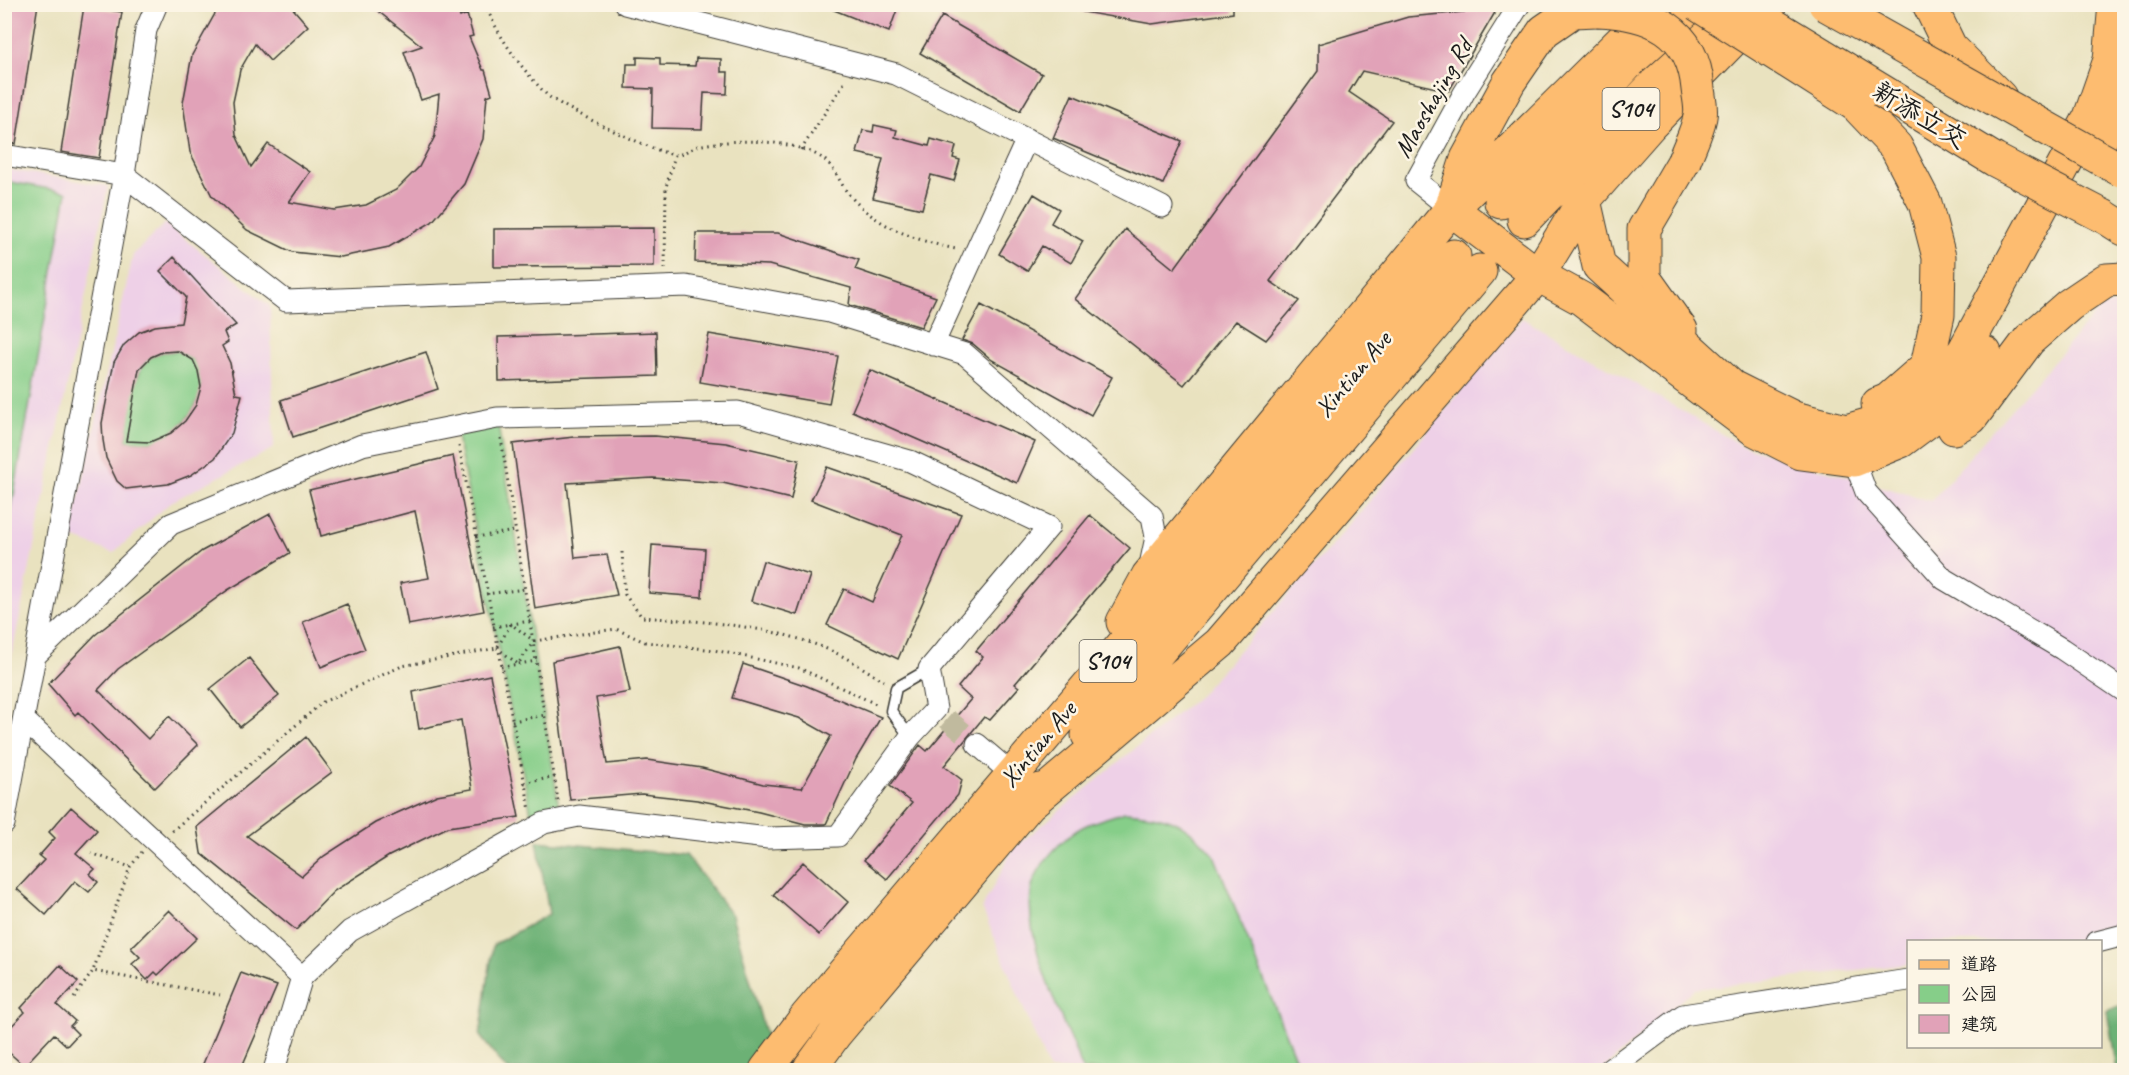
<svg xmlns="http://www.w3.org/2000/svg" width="2129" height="1075" viewBox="0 0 2129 1075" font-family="Caveat,'LXGW WenKai TC',sans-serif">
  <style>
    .built { fill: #eed0e7 }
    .green { fill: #86ce89; stroke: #517552; stroke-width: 1.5 }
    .forest { fill: #6cb175; stroke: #446648; stroke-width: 1.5 }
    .building { fill: #e1a2b8; fill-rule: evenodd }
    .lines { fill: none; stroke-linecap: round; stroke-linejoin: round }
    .minor-tunnel { stroke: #c0ba9e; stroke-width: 21; stroke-dasharray: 21 10; stroke-linecap: butt }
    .service-casing { stroke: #3b3a34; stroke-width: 13 }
    .minor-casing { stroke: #3b3a34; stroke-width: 23 }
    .primary-casing { stroke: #3b3a34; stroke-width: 35 }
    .trunk-casing { stroke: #3b3a34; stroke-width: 35 }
    .path { stroke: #3b3a34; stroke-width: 3; stroke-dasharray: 1.5 4.5; stroke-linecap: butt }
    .service { stroke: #fff; stroke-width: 10 }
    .minor { stroke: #fff; stroke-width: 21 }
    .primary { stroke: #fdbc70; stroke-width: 33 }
    .trunk { stroke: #fdbc70; stroke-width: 33 }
    .primary-bridge-casing { stroke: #3b3a34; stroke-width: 35; stroke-linecap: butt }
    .trunk-bridge-casing { stroke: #3b3a34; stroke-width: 35; stroke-linecap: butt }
    .primary-bridge { stroke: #fdbc70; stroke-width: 33 }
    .trunk-bridge { stroke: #fdbc70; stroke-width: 33 }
    .labels { text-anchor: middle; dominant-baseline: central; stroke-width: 5; stroke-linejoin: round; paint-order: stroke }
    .shield { fill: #fcf5e5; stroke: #5f5d58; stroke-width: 1.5 }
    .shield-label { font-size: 24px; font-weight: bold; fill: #1c1c1c }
    .street-label { font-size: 26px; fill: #1c1c1c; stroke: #fcf5e5 }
  </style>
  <rect width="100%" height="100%" fill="#fcf5e5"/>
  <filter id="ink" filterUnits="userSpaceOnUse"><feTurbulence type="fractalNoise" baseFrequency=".0167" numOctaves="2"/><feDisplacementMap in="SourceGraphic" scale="12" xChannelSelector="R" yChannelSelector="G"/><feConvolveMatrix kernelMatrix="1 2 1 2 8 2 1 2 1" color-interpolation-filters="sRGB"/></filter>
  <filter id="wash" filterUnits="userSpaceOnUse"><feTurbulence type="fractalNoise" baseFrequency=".008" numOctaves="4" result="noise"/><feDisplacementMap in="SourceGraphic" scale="24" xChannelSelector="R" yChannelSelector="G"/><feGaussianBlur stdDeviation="1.35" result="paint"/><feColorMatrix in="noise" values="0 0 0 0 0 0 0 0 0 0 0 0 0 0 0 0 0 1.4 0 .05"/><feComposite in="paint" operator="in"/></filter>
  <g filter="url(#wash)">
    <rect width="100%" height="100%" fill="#e9e2bf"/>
    <path class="built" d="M5,169L108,186L5,688Z
      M165,223L270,306L274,448L171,502L113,553L70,537L133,255Z
      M2124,302V938L2100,942H1908V964L1694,989L1602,1070H1049L982,908L1013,849L1199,696L1346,529L1522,318L1742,446L1931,501L2101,307Z"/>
    <path class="green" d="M5,181L67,192L5,545L4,181Z
      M178,351C183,354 190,357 194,361C218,391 180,438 149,442C142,443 133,441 126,441C130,418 132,370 151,357C159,351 169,352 178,351Z
      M497,418L561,820L534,829L455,426Z
      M1125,812C1170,816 1184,820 1214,855L1300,1070H1083C1064,1021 1021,939 1032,887C1037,866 1057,845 1073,833C1087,822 1108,818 1125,812Z"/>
    <path class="forest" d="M537,841L686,855L732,915L767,1040L744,1070H507L480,1036L493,945L549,914Z
      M2124,1004V1070H2117L2107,1011Z"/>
    <g id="blocks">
      <path class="building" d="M4,4H38L16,144L4,142Z
        M224,4H289L308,26L270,61L255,44L240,70L233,102L236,135L251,167L268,144L310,172L289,202L334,210L366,205L396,190L419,167L435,136L439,94L421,100L404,52L422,46L369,4H446L450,9L456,7L460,17L467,14L473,36L469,37L483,70H485L492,94L487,96L483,139L464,184L432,222L389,247L341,257L292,252L247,230L212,196L190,152L183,103L192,55L216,12Z
        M819,4H899L889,32Z
        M1084,4H1233V13L1152,24L1083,12Z
        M84,6L122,12L99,158L61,152Z
        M1497,9L1449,91L1362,71L1349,92L1392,121L1270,281L1299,301L1266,340L1236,321L1184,385L1075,299L1125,229L1174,269L1318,71V44L1408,17Z
        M942,16L1042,74L1020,111L920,53Z
        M637,57L660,58V65L695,66L696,58L721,59V72H728L727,94L704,93L702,129L652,128L653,89L626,88L627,64H637Z
        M1072,95L1182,141L1163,184L1053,138Z
        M874,125L897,130L895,137L929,146L931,139L956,146L953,158L960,160L954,181L931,175L922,209L873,198L883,159L857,153L863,130L873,132Z
        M1034,194L1059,209L1051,223L1083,241L1071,263L1042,246L1027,271L999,254Z
        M654,228V266L494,267V229Z
        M696,233H778L859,260L855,269L936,297L921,327L849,305L851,288L769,265L695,262Z
        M174,257L236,325L224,332L228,342L222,346L230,363L236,394L242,395L232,433L215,458L191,475L168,484L126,489L117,481L106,458L103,440L102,423L114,362L124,345L139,332L155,326L181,323L186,297L160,271ZM178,351L193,360L198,371L201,387L196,405L185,421L171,433L150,442L126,441L139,369L151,357L162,352Z
        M981,305L1112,377L1091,415L992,360L973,344L962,340Z
        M656,332L657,376L499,381L498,337Z
        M709,334L838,356L829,404L700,382Z
        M426,352L438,389L293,437L281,400Z
        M870,370L1035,442L1017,483L852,411Z
        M655,436L726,443L799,460L791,499L723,483L653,478L567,483L575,558L607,555L617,595L535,609L513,444L574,437Z
        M453,456L484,611L408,625L400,583L429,578L415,511L321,536L309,490Z
        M827,467L961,514L898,659L827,625L844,589L872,602L902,535L811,500Z
        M270,514L290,553L228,590L118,669L98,690L148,739L169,716L198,745L155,788L78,712L75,715L48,684L95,635L202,551Z
        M1090,515L1130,548L1015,684L1019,687L990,720L984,717L944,766L962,780L958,795L887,879L864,860L912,803L890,786L920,745L927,751L971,699L958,687L983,657L976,651Z
        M652,545L705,549L702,597L649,593Z
        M763,561L810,575L797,615L751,601Z
        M347,604L365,649L321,667L303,622Z
        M620,646L630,692L596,698L607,764L647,760L702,768L763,784L802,788L831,736L799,718L732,698L743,664L807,686L881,717L856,759L826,824H805L759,812L697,800L642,794L570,800L552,661Z
        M249,658L279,696L240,727L210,689Z
        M490,675L519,817L448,827L389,856L334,891L296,930L201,853L197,827L306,737L332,772L247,836L302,876L324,856L375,823L437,795L472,789L461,720L419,729L413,692Z
        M71,807L97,830L76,853L95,869L90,874L98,882L89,892L75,881L46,915L17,889L44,860L39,856L55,838L49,832Z
        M803,862L848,902L819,935L773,895Z
        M169,910L197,938L158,975L155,972L147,980L132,964L140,957L131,948Z
        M60,965L78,982L57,1005L75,1021L70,1026L78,1034L67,1046L54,1034L24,1066L4,1048V1034L25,1012L21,1008Z
        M241,973L277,986L240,1071H200Z"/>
    </g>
  </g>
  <g filter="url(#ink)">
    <use href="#blocks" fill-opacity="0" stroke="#3b3a34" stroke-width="1.5"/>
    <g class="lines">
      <path class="minor-tunnel" d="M947,719L977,744"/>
      <defs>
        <path id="service" d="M910,737L891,711L896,688L929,669"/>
        <path id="minor" d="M625,4L896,74L1162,207
          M4,155L124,175L286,301L686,286L829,312L965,354L1152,516L1156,537L1149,570
          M1451,209L1416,181L1464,93L1520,4
          M933,345L1027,139
          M1854,460L1866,492L1944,579L2062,649L2124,691
          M35,656L171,524L362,445L497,418L738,412L910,461L1049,527L929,669L936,709L910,737L838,836L768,838L579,816L544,823L350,931L302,977
          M24,720L302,977L274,1070
          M977,744L1012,774
          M4,824L124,175L146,30L157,4
          M2097,942L2124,935
          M1609,1070L1683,1015L1908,980"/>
        <path id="primary" d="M1501,202L1631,60L1693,4
          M1524,220L1654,85L1709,35
          M1538,275L1451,209L1467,159L1509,82L1544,31L1573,11L1597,10
          M1681,330L1644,278V229L1684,161
          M1123,622L1148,576L1451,209L1659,4
          M1088,735L1480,271
          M1027,806L1220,643L1538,275L1584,200L1650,125L1759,13
          M766,1070L807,1016L1454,256
          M809,1070L835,1034L1041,790"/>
        <path id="trunk" d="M1929,4L1950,47L2000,97
          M1856,105L1896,147L1925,203L1939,257L1938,315L1927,366L1888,400L1878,404
          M2100,141L2124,94
          M1584,200L1599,266L1732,387L1794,418L1846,431L1898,416L1935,391L1964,351L2090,117L2110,60L2115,4
          M2105,217L2124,229
          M1538,275L1582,299L1754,429L1801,453L1854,460L1901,441L1959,398L1985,353
          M1954,428L1971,418L2029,340L2069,305L2106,280L2124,279"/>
      </defs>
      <use href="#service" class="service-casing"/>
      <use href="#minor" class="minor-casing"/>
      <use href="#primary" class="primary-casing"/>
      <use href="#trunk" class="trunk-casing"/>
      <path class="path" d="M485,4C499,38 521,68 546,94C556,105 664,157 677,155C686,153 694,146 702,145C736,139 784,139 815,154C838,165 836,181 852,198C879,228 918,241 956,249
        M801,150L846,80
        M665,269L666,187L675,155
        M501,438L558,801
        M459,446L530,810
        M476,537L515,531
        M622,552L625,595L642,617C707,622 776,625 836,653C853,661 869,672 884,681
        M486,594L525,589
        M493,627L530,621
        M534,641L616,629L645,642L714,650L799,668L878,705
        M501,667L537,661
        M512,721L545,715
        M524,783L555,777
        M172,831L323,702L402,666L497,648L511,624L534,641L518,664L497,648
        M142,852L130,867L93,971L220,995
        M91,853L130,867
        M74,998L93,971"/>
      <use href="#service" class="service"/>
      <use href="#minor" class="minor"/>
      <use href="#primary" class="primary"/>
      <use href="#trunk" class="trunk"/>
      <defs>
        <path id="primary-bridge" d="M1597,10C1651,12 1693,29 1698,89C1699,97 1702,108 1700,117C1697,132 1689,147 1684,161"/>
        <path id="trunk-bridge" d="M1697,4L1856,105
          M1739,4L1995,160L2105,217
          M1825,4L2121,170"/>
      </defs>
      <use href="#primary-bridge" class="primary-bridge-casing"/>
      <use href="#trunk-bridge" class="trunk-bridge-casing"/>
      <use href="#primary-bridge" class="primary-bridge"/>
      <use href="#trunk-bridge" class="trunk-bridge"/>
    </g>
  </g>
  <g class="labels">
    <g class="shield">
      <rect x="1602.5" y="88" width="57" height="42" rx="4.5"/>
      <rect x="1079.5" y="640" width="57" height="42" rx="4.5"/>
    </g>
    <g class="shield-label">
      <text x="1631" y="109">S104</text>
      <text x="1108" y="661">S104</text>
    </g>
    <g class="street-label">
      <text transform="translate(1433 98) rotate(-60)">Maoshajing Rd</text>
      <text transform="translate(1920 115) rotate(31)">新添立交</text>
      <text transform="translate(1353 374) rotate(-50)">Xintian Ave</text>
      <text transform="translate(1038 744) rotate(-50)">Xintian Ave</text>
    </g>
  </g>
  <rect width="2129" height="1075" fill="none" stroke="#fcf5e5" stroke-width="24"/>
  <rect x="1907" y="940" width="195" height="108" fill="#fcf5e5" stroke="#a29e95" stroke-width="1.5"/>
  <rect x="1919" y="960" width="30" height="9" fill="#fdbc70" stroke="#a29e95" stroke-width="1.5"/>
  <text x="1961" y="970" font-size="18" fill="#1c1c1c">道路</text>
  <rect x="1919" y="985" width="30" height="18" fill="#86ce89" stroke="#a29e95" stroke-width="1.5"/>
  <text x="1961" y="1000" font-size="18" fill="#1c1c1c">公园</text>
  <rect x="1919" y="1015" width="30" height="18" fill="#e1a2b8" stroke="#a29e95" stroke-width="1.5"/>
  <text x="1961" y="1030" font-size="18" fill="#1c1c1c">建筑</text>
</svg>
